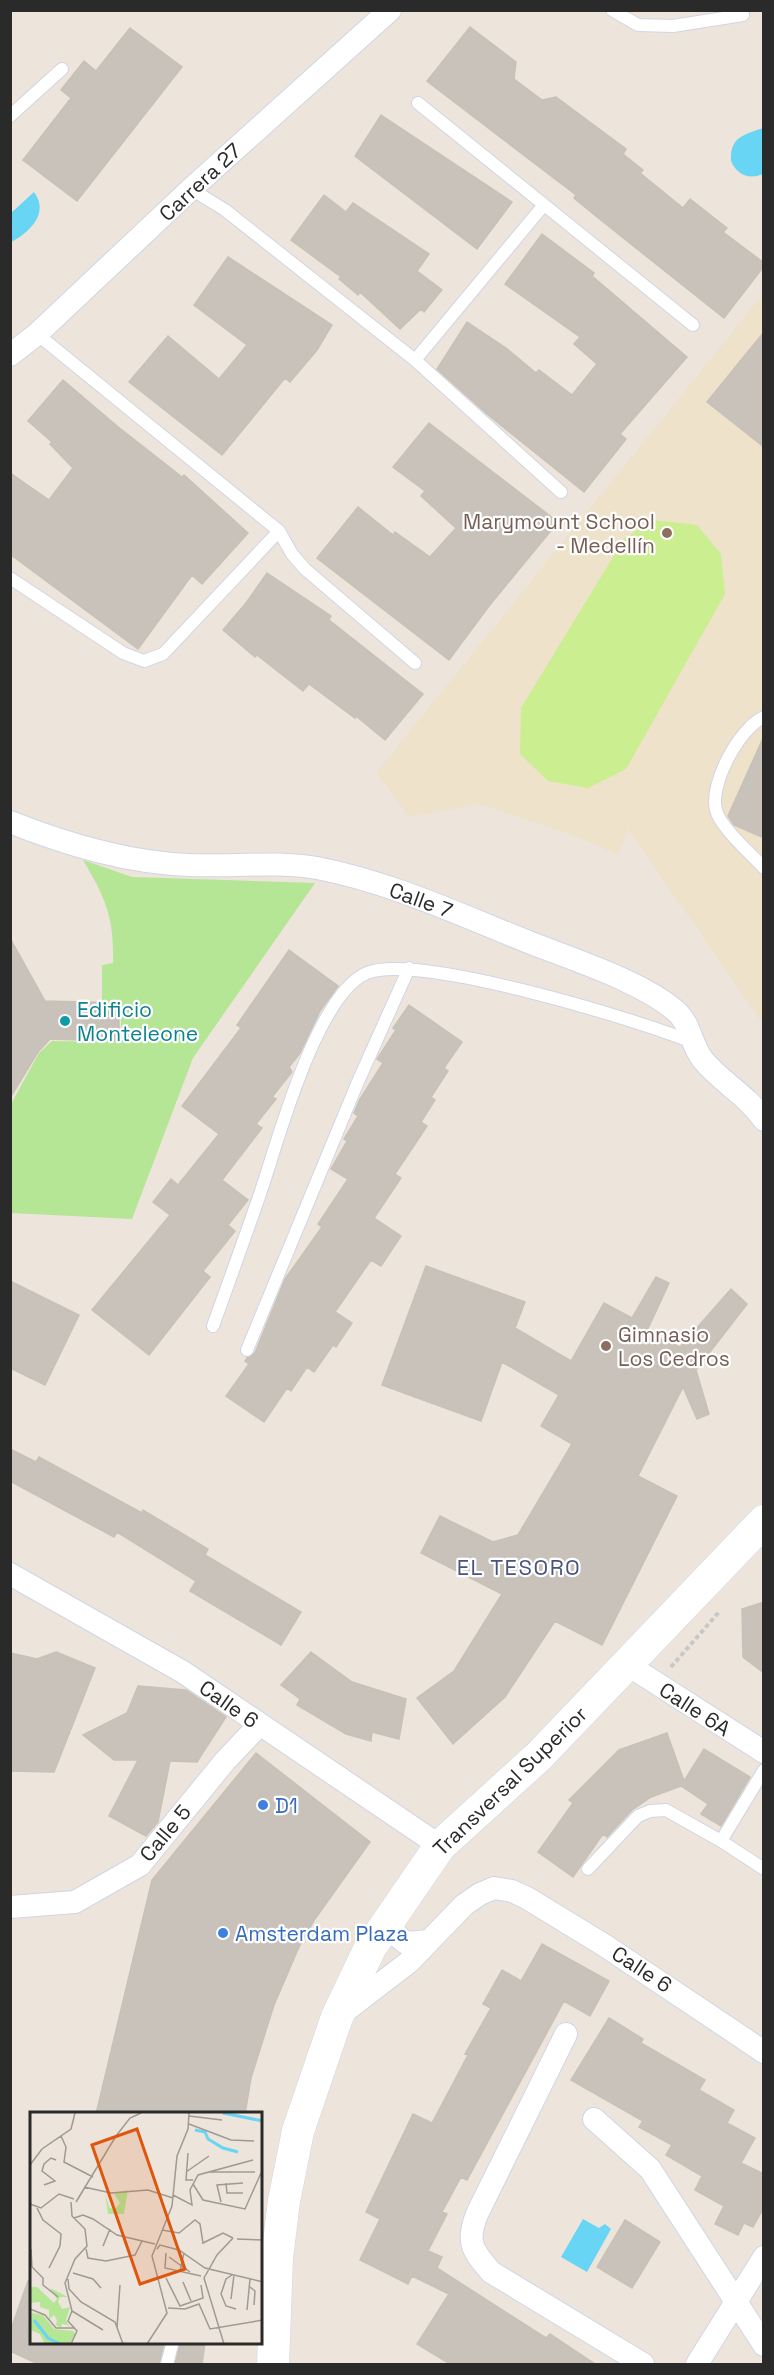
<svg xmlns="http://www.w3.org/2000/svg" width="774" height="2375" viewBox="0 0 774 2375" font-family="'Space Grotesk',sans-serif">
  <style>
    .education { fill: #efe2ca }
    .green { fill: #b4e695 }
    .pitch { fill: #caee90 }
    .water { fill: #69d5f4 }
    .building { fill: #c8c2bb; stroke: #c8c1b5; stroke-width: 1.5 }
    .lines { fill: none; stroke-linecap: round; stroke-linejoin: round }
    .lane-casing { stroke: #d0d5e4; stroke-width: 14 }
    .street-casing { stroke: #d0d5e4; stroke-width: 24 }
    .secondary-casing { stroke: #d0d5e4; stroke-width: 33 }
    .path { stroke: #c8c8c8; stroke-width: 4; stroke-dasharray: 4.5 3; stroke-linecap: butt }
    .lane { stroke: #fff; stroke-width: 12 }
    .street { stroke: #fff; stroke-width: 22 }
    .secondary { stroke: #fff; stroke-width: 32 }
    .education-dot { fill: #8d6e63; stroke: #fff; stroke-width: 2 }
    .culture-dot { fill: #0f9aa8; stroke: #fff; stroke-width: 2 }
    .shop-dot { fill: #3f7fe0; stroke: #fff; stroke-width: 2 }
    .labels { text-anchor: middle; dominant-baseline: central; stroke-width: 4.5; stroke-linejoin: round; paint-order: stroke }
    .street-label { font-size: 21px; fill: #2a2a2a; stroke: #fff }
    .education-label { font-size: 21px; fill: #785e54; stroke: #fff; text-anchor: end }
    .culture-label { font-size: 21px; fill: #0d838f; stroke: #fff; text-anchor: start }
    .shop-label { font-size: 21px; fill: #366cbe; stroke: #fff; text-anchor: start }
    .neighbourhood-label { font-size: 22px; letter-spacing: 1.5px; fill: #48547d; stroke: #fff }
    .inset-river { fill: none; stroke: #69d5f4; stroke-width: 3 }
    .inset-road { fill: none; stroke: #9f9a94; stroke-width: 1.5 }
    .view { fill: #de570e; fill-opacity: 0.15; stroke: #de570e; stroke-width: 3 }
    .inset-edge { fill: none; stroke: #2a2a2a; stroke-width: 3 }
  </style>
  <rect width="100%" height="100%" fill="#ede5db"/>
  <path class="education" d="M763,294V1024L628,829L618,855L570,834L480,804L409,817L376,773Z"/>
  <path class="green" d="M83,860L132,877L315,883L193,1058L132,1219L11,1213V1104L39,1053L52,1041L121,1042V1002L102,1001V965L113,963C114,917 106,899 83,860Z"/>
  <path class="pitch" d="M653,520L697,525L721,554L725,594L626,769L588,788L548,781L520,754L521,708L624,539Z"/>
  <path class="water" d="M763,128V174C749,180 737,175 731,161C730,137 743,135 763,128Z
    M34,192C50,213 29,233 11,242V213Z
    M583,2219L599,2228L605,2224L611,2229L587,2272L561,2257Z"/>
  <path class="building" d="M470,27L516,62L514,79L542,100L556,97L626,149L623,154L643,170L640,173L683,208L690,199L727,228L723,232L764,263V266L724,318L602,221L574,198L576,195L427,81Z
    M130,28L182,67L77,201L23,160L71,98L61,90L84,61L96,71Z
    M381,115L512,202L477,249L355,156Z
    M324,195L346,212L353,203L429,254L417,271L442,290L424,312L421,309L400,329L360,292L358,295L339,279L341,277L291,240Z
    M542,234L594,273L592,276L687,357L620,434L626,439L584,492L487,414L437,369L467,322L506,348L536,373L539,370L572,395L597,364L574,344L580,337L505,284Z
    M228,257L332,325L317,350L290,382L285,378L222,455L129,382L168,336L219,379L247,345L194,305Z
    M764,332V447L707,402Z
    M63,380L117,426L182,477L184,475L248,533L202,584L192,575L138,649L10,554V473L49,500L73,468L50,444L52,442L28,421Z
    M429,423L558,522L489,606L449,660L317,558L358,507L393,535L395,532L430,557L456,528L421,496L425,491L393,467Z
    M267,573L331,616L329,620L423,694L385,740L356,716L355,718L309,684L303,691L257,655L255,657L223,630L246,603Z
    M764,736V838L734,825L728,816Z
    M10,938L45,1001L119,1003V1041L50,1039L38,1052L10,1098Z
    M289,950L338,986L320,1011L300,1053L289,1067L292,1072L272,1097L276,1099L256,1124L262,1128L222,1180L248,1200L228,1225L235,1231L203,1271L210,1277L149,1355L92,1310L170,1215L153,1202L171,1179L178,1185L219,1134L182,1106L241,1028L237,1025Z
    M409,1005L462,1042L444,1068L448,1071L431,1097L435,1100L421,1122L427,1126L395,1174L401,1178L374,1218L401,1236L381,1266L371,1260L335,1312L352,1323L336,1347L333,1345L314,1372L307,1367L291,1391L287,1388L264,1422L226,1396L249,1364L245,1361L247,1358L255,1353L285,1279L322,1227L318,1224L348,1179L331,1169L347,1141L344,1139L358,1116L354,1113L360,1099L383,1063L377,1059L396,1030L393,1028Z
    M426,1266L525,1302L515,1328L571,1361L604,1303L632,1318L656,1277L669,1283L646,1333L680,1347L731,1289L747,1304L696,1370L709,1414L697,1419L683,1387L638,1476L677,1496L602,1645L555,1621L505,1697L453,1744L417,1698L454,1671L502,1594L421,1553L440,1516L493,1542L518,1535L572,1444L541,1426L559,1395L502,1362L481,1421L382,1385Z
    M10,1281L79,1315L45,1385L10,1368Z
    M10,1449L36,1462L39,1457L142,1513L143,1510L208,1549L205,1555L301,1612L281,1645L190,1591L196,1581L117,1532L114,1537L10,1481Z
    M764,1602V1673L743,1657L742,1609Z
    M56,1652L95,1668L54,1772L10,1771V1653L37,1659Z
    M311,1652L352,1682L406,1699L399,1739L372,1732L371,1741L346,1734L297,1705L300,1699L281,1685Z
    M138,1686L186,1690L226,1717L197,1762L170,1761L158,1822L146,1836L109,1816L138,1760H114L83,1735L127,1713Z
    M667,1733L684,1781L704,1749L750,1777L721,1826L701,1814L708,1804L681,1786L651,1797L632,1810L607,1837L603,1834L573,1877L538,1852L573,1803L569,1800L619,1750Z
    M256,1753L370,1842L315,1919L299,1947L274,2005L251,2078L245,2114H96L152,1880Z
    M542,1944L609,1981L590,2016L564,2001L467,2180L461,2177L442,2212L447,2214L428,2251L442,2257L437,2268L546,2338L550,2334L595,2364H450L417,2344L449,2294L412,2276L408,2284L360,2260L380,2219L366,2212L413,2114L432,2123L468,2055L465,2054L491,2008L483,2004L502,1970L521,1981Z
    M609,2018L643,2039L641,2043L705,2080L699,2090L734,2110L727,2123L755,2138L741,2163L764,2174V2207L753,2227L744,2223L738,2235L715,2224L724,2206L695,2190L702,2176L666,2155L672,2145L639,2127L643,2121L571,2080Z
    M625,2220L660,2242L632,2288L597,2267Z
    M28,2281H32V2343H164L159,2364H38L10,2351V2332Z
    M180,2343H205L202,2364H175Z"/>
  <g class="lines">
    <defs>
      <path id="lane" d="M612,10L638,25L673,26L743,15
        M418,103L693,325
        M10,116L62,69
        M191,189L225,210L415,360L561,492
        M37,334L279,531L292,554L305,569L415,663
        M415,360L543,206
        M10,578L123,653L144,661L163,654L279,531
        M764,717C740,727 709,784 716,810C720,827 751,854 764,868
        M213,1326C230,1279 247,1232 263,1185C279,1136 318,993 367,973C416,952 638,1020 692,1042
        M247,1350L357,1084L409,968
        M721,1841L764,1770
        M588,1869L638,1816L650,1811L666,1810L721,1841L764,1869
        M167,2364L172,2345"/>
      <path id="street" d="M10,355L37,334L191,189L390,10
        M10,822C68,845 128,863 190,865C231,867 276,861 317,868C390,882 458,914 526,941C571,959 642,981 677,1012C691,1025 691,1045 703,1060C721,1082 748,1096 764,1120
        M10,1574L183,1672L440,1846
        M628,1665L764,1752
        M10,1907L75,1902L140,1865L225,1761L259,1725
        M389,1919L397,1936L406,1943L429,1941
        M340,2015L409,1962L464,1905L480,1894L494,1888L512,1891L527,1898L604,1945L764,2052
        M566,2034L477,2214C466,2242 472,2250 491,2272L643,2364
        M594,2119L650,2169L764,2345
        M697,2364L764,2257"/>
      <path id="secondary" d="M273,2364L277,2258L284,2201L298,2131L337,2017L370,1948L440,1846L539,1756L764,1521"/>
    </defs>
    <use href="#lane" class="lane-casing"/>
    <use href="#street" class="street-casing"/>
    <use href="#secondary" class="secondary-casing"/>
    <path class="path" d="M671,1667L719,1612"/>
    <use href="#lane" class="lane"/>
    <use href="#street" class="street"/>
    <use href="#secondary" class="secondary"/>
  </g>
  <g class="education-dot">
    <circle cx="667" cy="533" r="6"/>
    <circle cx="606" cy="1346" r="6"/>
  </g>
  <circle class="culture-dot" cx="65" cy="1021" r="6"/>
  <g class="shop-dot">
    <circle cx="263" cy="1805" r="6"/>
    <circle cx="223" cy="1933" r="6"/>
  </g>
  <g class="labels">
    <g class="street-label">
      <text transform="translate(200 182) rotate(-43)">Carrera 27</text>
      <text transform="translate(421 900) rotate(20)">Calle 7</text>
      <text transform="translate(229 1704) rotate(35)">Calle 6</text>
      <text transform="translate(695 1709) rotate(33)">Calle 6A</text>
      <text transform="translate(510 1781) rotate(-44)">Transversal Superior</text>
      <text transform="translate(165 1833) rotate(-50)">Calle 5</text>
      <text transform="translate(642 1969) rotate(33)">Calle 6</text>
    </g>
    <g class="education-label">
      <text x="655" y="521">Marymount School<tspan x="655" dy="24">- Medellín</tspan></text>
      <text x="618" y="1334" text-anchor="start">Gimnasio<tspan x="618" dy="24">Los Cedros</tspan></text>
    </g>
    <g class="culture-label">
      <text x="77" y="1009">Edificio<tspan x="77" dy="24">Monteleone</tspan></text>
    </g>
    <g class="shop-label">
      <text x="275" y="1805">D1</text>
      <text x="235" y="1933">Amsterdam Plaza</text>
    </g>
    <g class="neighbourhood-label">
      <text x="519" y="1567">EL TESORO</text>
    </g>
  </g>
  <g transform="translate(30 2112)">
    <rect width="232" height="232" fill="#ede5db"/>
    <path d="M98,78L94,102H78L75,81L79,95L84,98L90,91L84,82ZM0,175H7L24,191L27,187L20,176L38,185H30L28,190L32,197L40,195L36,208L40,216L37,213L32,212L31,216L26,213L27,208L24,203L19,207V198L10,195V190L0,191ZM2,201L13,203L24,217L43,219L46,223L39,232H15L10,222L0,218Z" fill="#b4e695"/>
    <path class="inset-river" d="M193,1L233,9M165,18L175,20L178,27L193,36L208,40M4,208L18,226L30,232"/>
    <path class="inset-road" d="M159,4L192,8M159,12L201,28L224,29M31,24L36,35L34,50L63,65M158,41L156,68H163M0,53L12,37L41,17L45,1M156,60L179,44M180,60H225M196,71L197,81H213M163,72L173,88L215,97L231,61M14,73L25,69L12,59L14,52L21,46L26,48M54,75L81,81L118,78L143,86M143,83L162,93L160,78L168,63L223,48M46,90L86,24L100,6L111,1M191,90L187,73L213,71M0,92L11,96L29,82L44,87M7,96L13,108L31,122L30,134L19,156M44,106L53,103L63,107L87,123L125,132M132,118L149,121L165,108L170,112L173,131L193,121L203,126M207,127L233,128M73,134L80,117M1,137L2,155L13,166V173L28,185M56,137L58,146L76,149L105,143L112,129M127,137L130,133L149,138L175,156L233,170M136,141L135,156L171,164M139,145L160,160M150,159L154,141M43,161L63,167L71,176M202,163L196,167L191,182L196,194L206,197M136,166L150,194L173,186L171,173M38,167L39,177L51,190L85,210L93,232M153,170L161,189M220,175L225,179L224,193M201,187L204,163M138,196L155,197L169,192L180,217L233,208M0,197L15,203L26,216H44M217,198L220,167M42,199L73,218M87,216L90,173M41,232L47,219L38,209L42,199L35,171L45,147L57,134L55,117L42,104L41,90M117,232L137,201L122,144L142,94L147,44L158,17L159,1M194,232L174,166L187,143L203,126"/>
    <path class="view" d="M107,17L155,157L110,172L62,33Z"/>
    <rect width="232" height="232" class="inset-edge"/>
  </g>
  <rect width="774" height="2375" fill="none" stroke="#2a2a2a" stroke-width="24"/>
</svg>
